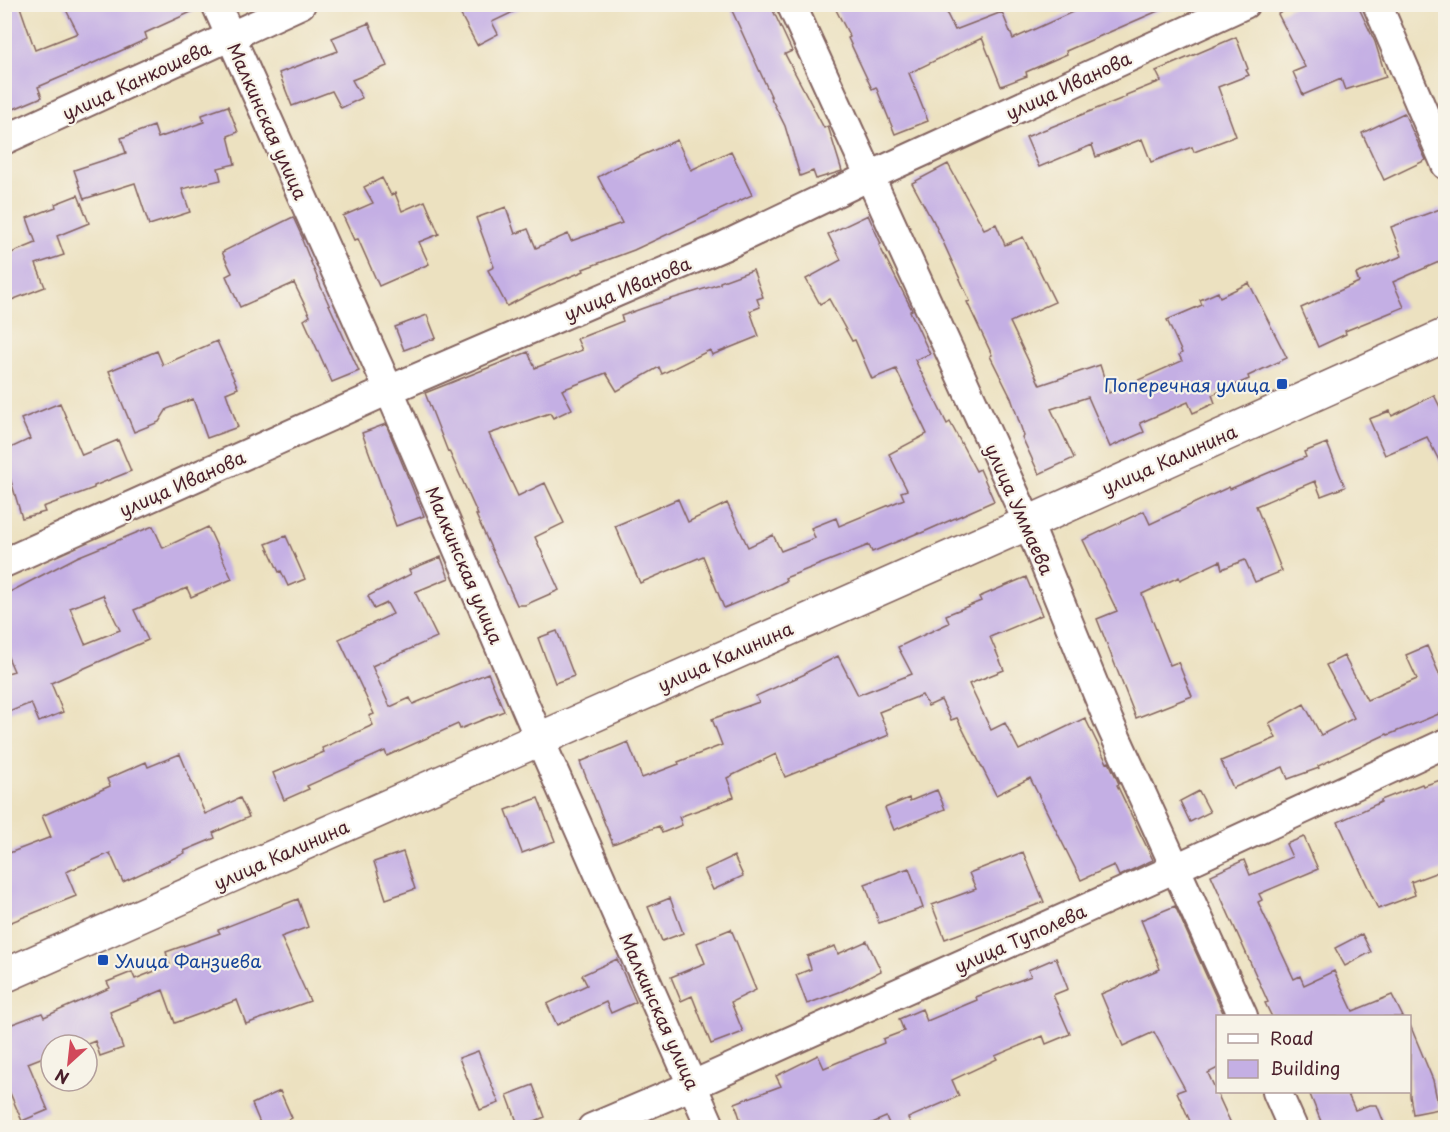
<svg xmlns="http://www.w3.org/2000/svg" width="1450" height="1132" viewBox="0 0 1450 1132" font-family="'Playpen Sans',sans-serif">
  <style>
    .building { fill: #c4afe4; fill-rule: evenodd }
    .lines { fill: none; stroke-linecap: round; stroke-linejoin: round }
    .street-casing { stroke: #83635f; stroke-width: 32 }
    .secondary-casing { stroke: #83635f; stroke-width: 36 }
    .street { stroke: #fff; stroke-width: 28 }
    .secondary { stroke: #fff; stroke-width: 33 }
    .transit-dot { fill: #1a4fb4; stroke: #f7f3e8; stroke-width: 2 }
    .labels { text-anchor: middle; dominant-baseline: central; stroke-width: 4.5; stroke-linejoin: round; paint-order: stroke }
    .street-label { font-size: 18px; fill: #4a1f2b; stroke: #f7f3e8 }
    .transit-label { font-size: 18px; fill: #164399; stroke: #f7f3e8; text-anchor: end }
  </style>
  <rect width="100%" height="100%" fill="#f7f3e8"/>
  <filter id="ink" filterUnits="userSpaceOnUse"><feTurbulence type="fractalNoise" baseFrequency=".0167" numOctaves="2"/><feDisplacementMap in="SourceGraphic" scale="12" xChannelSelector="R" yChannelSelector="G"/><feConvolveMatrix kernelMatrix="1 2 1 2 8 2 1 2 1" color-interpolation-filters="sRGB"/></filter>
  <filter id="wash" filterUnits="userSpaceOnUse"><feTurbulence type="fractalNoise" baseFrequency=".008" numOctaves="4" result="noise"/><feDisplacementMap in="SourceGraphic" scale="24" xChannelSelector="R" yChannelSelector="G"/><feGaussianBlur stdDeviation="1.35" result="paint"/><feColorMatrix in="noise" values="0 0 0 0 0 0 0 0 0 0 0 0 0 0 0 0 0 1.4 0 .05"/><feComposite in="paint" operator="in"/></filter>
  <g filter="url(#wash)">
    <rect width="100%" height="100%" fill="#ece1c0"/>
    <g id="blocks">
      <path class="building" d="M4,4H19L35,50L78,33L63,4H200V8L145,33L147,39L78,70L38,87L42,97L4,113Z
        M455,4H530L492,22L498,34L477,45Z
        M729,4H770L792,51L785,54L824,128L828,126L842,171L816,179L813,171L800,176L785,126L770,96H771Z
        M833,4H942L955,30L1002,12L1013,39L1090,4H1174L1066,51L1067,54L1026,72L1027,76L1001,86L982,38L909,73L928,121L895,134L876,87L872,89L848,38L850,37Z
        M1297,4H1357L1375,42L1386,77L1345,90L1341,79L1303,95L1293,72L1305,67L1278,14Z
        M369,23L387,66L352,80L362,98L341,108L332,91L292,106L279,73L338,51L332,38Z
        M1236,37L1248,69L1246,70L1249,75L1218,87L1236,136L1194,152L1192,147L1151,162L1142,139L1096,157L1092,145L1039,167L1026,137L1126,97V95L1161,81L1156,71Z
        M228,106L238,132L228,136L235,164L218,168L221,180L182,189L190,212L149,225L135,183L84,199L74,170L126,153L121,138L154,126L158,138L204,122L202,115Z
        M1404,113L1426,160L1384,180L1362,133Z
        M677,140L691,170L731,151L752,195L634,250L583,269L584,271L540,289L507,306L488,270L494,267L476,218L506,207L515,234L528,229L536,248L568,234L571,241L622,223L598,177L614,168Z
        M948,164L984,229L996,224L1005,245L1023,237L1055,302L1010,322L1040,385L1100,365L1109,393L1182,361L1179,355L1182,353L1167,320L1202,305L1200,300L1218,292L1220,297L1249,283L1287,358L1248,376L1249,379L1212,395L1215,403L1193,413L1188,402L1140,423L1144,432L1110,447L1088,397L1051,409L1074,458L1039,474L1022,437L1024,436L1011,398L990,356L992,355L967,302L970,301L933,220H932L912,183Z
        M382,178L391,195L395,193L402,211L425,201L439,234L419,242L429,264L379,286L358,239L354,240L343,216L373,203L364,187Z
        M78,195L89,223L57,236L64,255L36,264L45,287L4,303V256L36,243L27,218L56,207L55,204Z
        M1440,209L1446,224V259L1393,282L1404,307L1345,331L1346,334L1318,347L1301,308L1359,282L1356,274L1402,256L1391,227Z
        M868,215L881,244L879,245L912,310L910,311L930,354L915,360L947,424L950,422L976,471L980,469L994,501L919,534L918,533L872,552L869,545L785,578L786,581L772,588L724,608L703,556L640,583L615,526L678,499L688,522L727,503L748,547L773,535L781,551L815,538L811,528L836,518L839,526L904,499L901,492L907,490L889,454L927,434L896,369L872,379L855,340L852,341L829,299L820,304L806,279L841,260L828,234Z
        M293,217L303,239L302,240L321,287L359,371L332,382L304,320L310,316L294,283L240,307L226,276L232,273L222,252Z
        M753,270L763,297L757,299L760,307L750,311L759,336L712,355L710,350L662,374L659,367L617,391L606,373L562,390L572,409L553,418L550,413L489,434L518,496L545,483L564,523L535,537L559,590L525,605H517L476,515H478L449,451L448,452L425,393L528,352L535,368L582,350L577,339L623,321L621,316L652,305L720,284V282Z
        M427,315L436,338L404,350L395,327Z
        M217,341L238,388L226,393L238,427L207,438L193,399L167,409L159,422L134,432L109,371L157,351L163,365Z
        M1434,395L1446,419V474L1427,437L1385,455L1369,419L1390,411L1392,416Z
        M60,403L82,455L118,440L131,471L94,486V488L43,507L45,512L22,518L8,471L4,473V451L30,439L21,419Z
        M386,424L424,516L396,526L362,433Z
        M1327,443L1345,487L1321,496L1315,481L1256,506L1282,571L1255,582L1245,560L1222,569L1220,561L1180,580L1179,577L1142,594L1170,665L1178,662L1192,696L1136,718L1097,619L1117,611L1083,540L1144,511L1150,524L1229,487L1230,489L1306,457L1304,452Z
        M153,526L163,548L208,527L232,579L191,597L187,588L134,610L148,640L51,683L63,712L39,722L31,703L4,714V674L14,671L4,648V595L77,557ZM103,595L120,630L85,644L70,608Z
        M286,536L305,579L288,586L281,571L279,572L266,544Z
        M441,557L449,578L415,592L437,637L372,666L390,707L410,698L413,704L488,673L504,711L460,729L458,724L387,756L385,751L307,786L309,789L284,800L273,773L324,752L322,748L373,725L369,716L374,714L339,639L393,614L387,603L374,609L368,596L411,574L409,570Z
        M1026,577L1042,615L990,637L1004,670L969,684L991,730L1005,723L1019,750L1085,718L1107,763L1109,762L1119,784L1117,785L1153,860L1119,876L1114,865L1081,880L1030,778L996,795L957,718L951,720L941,700L928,706L922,695L879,712L889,735L785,777L776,754L727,778L734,797L679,817L682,825L662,833L659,826L613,844L580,762L628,742L642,778L679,764L678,762L722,745L712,719L759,702L756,696L805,674V673L838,656L858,695L912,674L898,647L949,623L946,615L981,601L979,597Z
        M557,631L574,676L555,683L538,638Z
        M1427,646L1441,678L1446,676V711L1388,735L1387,734L1318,766L1319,768L1288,779L1283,767L1233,788L1221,761L1276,738L1269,723L1304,704L1321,735L1354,718L1326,665L1344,656L1367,700L1417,679L1406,655Z
        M180,754L205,814L240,798L249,817L213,833L215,838L184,851L185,853L123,882L110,853L66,872L76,896L4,925V855L51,837L42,816L110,786L107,779L146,762L148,767Z
        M1446,778V869L1411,882L1415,895L1378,909L1338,822L1381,802V800L1422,784L1423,786Z
        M937,790L945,809L894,830L885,808L909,798L910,801Z
        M1199,791L1210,812L1190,822L1180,801Z
        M538,798L555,841L522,853L506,810Z
        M1304,837L1318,869L1259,894L1262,900L1258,902L1294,979L1300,976L1304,985L1334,971L1353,1011L1392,995L1403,1017H1272L1265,1003L1268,1002L1211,875L1244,860L1250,875L1292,857L1286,844Z
        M403,852L415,889L386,899L374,862Z
        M1023,852L1044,902L945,939L932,905L976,889L969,873Z
        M734,856L743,876L713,890L704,870Z
        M909,868L923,908L879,923L865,884Z
        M670,898L683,933L662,941L648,907Z
        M298,899L308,927L281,937L310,1001L246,1024L237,1000L175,1023L163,990L110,1012L123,1048L100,1056L95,1041L85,1045H51V1054L28,1063L48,1110L22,1121L4,1079V1027L42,1013L44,1017L110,988L107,982L132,972L135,979L170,965L166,952L220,933L218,930Z
        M1175,906L1225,1017H1218V1068L1208,1073L1233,1128H1193L1177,1092L1185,1089L1154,1032L1123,1046L1101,994L1160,969L1156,959H1157L1141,920Z
        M731,929L756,990L731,1002L743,1032L711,1044L692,996L681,1001L671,977L705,963L697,943Z
        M1362,934L1371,952L1345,966L1335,948Z
        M867,941L881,971L842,991L807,1004L796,975L811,969L807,956L835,946L838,954Z
        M1056,958L1068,989L1053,995L1070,1034L1046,1044L1043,1036L995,1056L997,1059L952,1080L959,1096L908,1118L913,1128H891L886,1117L861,1128H743L735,1103L781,1086L776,1076L818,1055L824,1068L884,1043L883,1039L904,1031L899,1019L922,1009L927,1021L977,1000L976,997L1031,976L1028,970Z
        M617,959L636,1002L611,1013L606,1002L557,1025L547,1004L587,985L582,975Z
        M1410,1025L1433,1080L1439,1109L1413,1114L1410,1096Z
        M478,1051L499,1103L480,1110L459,1058Z
        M533,1085L545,1117L519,1127L507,1095Z
        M280,1091L292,1118L271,1128H262L252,1104Z
        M1309,1092H1347L1355,1110L1369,1105H1377L1386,1128H1315L1322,1124Z"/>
    </g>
  </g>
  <g filter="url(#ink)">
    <use href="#blocks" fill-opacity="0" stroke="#83635f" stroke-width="1.5"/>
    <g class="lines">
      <defs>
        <path id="street" d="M216,4L389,390L539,738L711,1128
          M791,4L1028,523L1109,722L1243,1016
          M1377,4L1446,165
          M4,140L301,4
          M4,563L389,390L724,246L870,176L1245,4
          M1277,1092L1293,1128
          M592,1128L693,1085L1176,868L1446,743"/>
        <path id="secondary" d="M4,976L1028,523L1446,335"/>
      </defs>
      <use href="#street" class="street-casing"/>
      <use href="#secondary" class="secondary-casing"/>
      <use href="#street" class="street"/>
      <use href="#secondary" class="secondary"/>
    </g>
  </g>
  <g class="transit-dot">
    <rect x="1276" y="378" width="12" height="12" rx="3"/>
    <rect x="97" y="954" width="12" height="12" rx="3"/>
  </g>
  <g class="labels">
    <g class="street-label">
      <text transform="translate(136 80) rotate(-25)">улица Канкошева</text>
      <text transform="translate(1068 85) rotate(-25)">улица Иванова</text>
      <text transform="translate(268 121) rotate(66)">Малкинская улица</text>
      <text transform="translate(627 288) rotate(-23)">улица Иванова</text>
      <text transform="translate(1169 459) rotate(-24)">улица Калинина</text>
      <text transform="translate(182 483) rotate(-24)">улица Иванова</text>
      <text transform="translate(1020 509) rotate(66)">улица Уммаева</text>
      <text transform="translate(465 565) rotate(67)">Малкинская улица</text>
      <text transform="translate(725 656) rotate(-24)">улица Калинина</text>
      <text transform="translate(281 854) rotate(-24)">улица Калинина</text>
      <text transform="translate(1020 938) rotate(-24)">улица Туполева</text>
      <text transform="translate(660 1011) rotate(66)">Малкинская улица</text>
    </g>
    <g class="transit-label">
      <text x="1270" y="384">Поперечная улица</text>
      <text x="115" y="960" text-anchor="start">Улица Фанзиева</text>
    </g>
  </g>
  <rect width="1450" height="1132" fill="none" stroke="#f7f3e8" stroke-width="24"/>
  <rect x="1216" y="1015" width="195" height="78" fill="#f7f3e8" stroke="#b29e9c" stroke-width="1.5"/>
  <rect x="1228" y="1034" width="30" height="9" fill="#ffffff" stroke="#b29e9c" stroke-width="1.5"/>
  <text x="1270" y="1045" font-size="18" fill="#4a1f2b">Road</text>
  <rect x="1228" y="1060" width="30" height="18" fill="#c4afe4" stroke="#b29e9c" stroke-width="1.5"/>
  <text x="1270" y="1075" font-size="18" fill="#4a1f2b">Building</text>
  <g transform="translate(69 1063) rotate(207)"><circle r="28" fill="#f7f3e8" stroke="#b29e9c" stroke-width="1.5"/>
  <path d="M0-4.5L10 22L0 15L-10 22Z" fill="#d1495b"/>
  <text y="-9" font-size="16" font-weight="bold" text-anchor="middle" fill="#4a1f2b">N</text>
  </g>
</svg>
